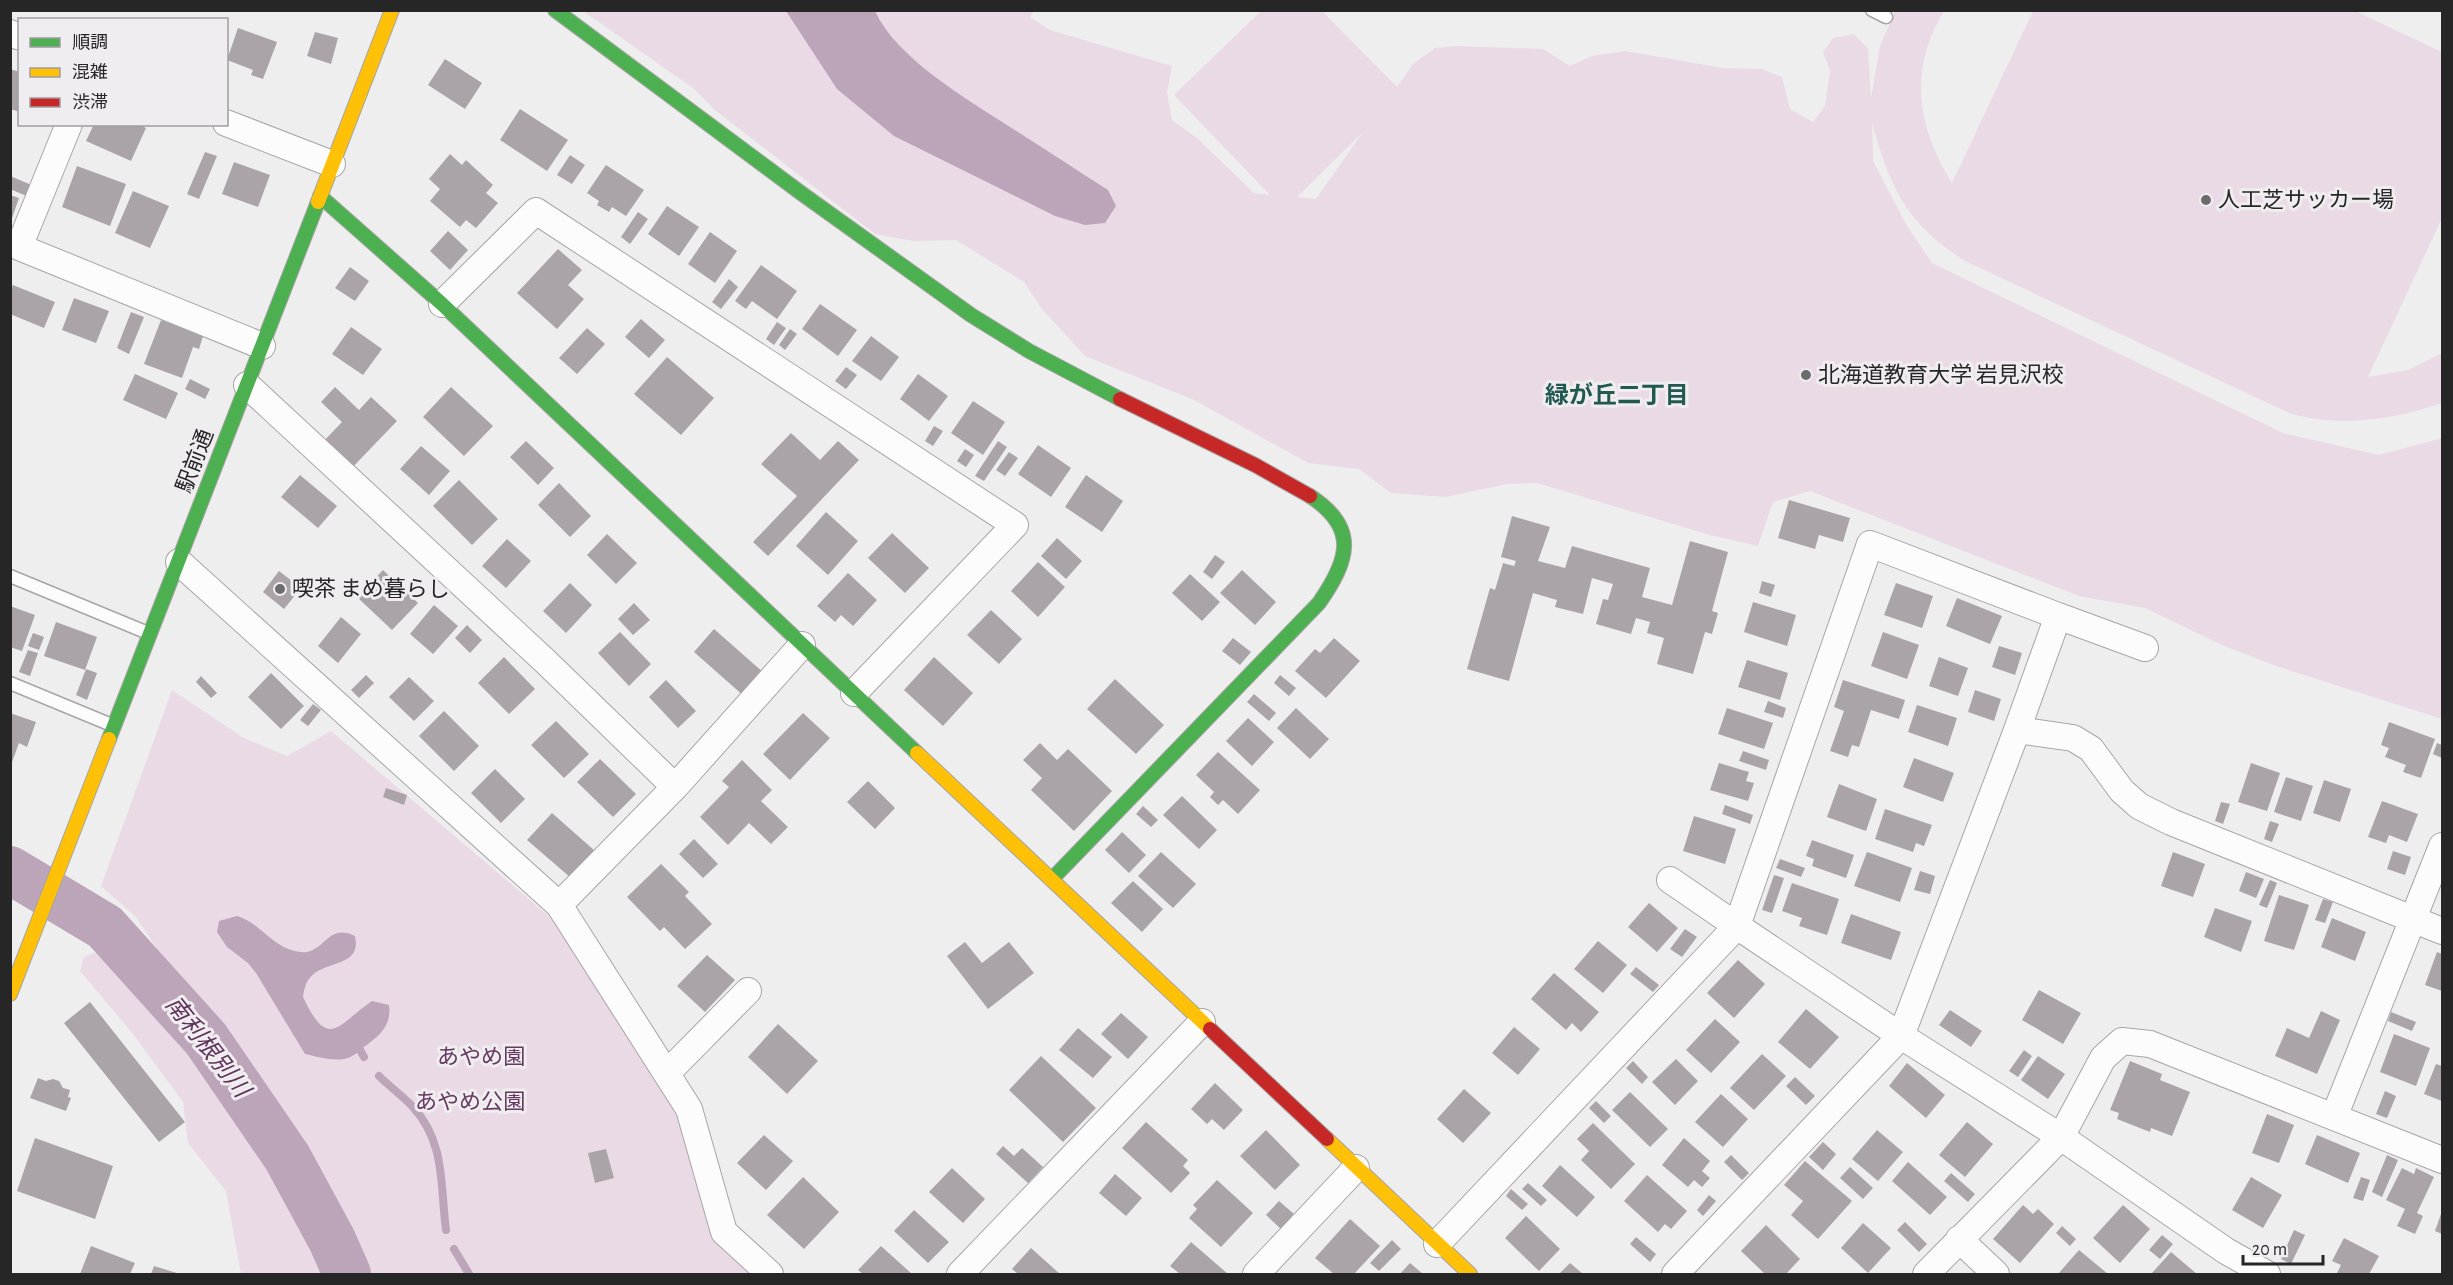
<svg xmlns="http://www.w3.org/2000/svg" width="2453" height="1285" viewBox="0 0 2453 1285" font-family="'Alegreya Sans','Noto Sans JP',sans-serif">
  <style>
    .green { fill: #e9dae6; fill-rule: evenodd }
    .water { fill: #bca5b8 }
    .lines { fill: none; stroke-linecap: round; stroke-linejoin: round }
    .stream { stroke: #bca5b8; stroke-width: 8 }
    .river { stroke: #bca5b8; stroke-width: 48 }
    .building { fill: #aaa4a9 }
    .lane-casing { stroke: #a7a5a6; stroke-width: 15 }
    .street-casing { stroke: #a7a5a6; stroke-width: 28 }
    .fast-casing { stroke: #a7a5a6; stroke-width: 16 }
    .slow-casing { stroke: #a7a5a6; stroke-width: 16 }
    .jam-casing { stroke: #a7a5a6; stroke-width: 16 }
    .lane { stroke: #fdfcfd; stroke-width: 12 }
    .street { stroke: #fdfcfd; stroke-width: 26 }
    .fast { stroke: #4caf50; stroke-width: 14 }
    .slow { stroke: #ffc107; stroke-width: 14 }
    .jam { stroke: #c62828; stroke-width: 14 }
    .poi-dot { fill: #6d6c6d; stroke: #f0edf0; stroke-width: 2 }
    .labels { text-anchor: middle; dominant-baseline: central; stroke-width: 6; stroke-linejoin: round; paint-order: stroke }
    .poi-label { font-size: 22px; fill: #272627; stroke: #f0edf0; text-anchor: start }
    .street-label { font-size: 22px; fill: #272627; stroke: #f0edf0 }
    .park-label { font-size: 22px; fill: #663a60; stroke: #f0edf0 }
    .neighbourhood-label { font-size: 24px; font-weight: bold; fill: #215951; stroke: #f0edf0 }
    .water-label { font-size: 24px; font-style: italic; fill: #60345a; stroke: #f0edf0 }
  </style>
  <rect width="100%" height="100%" fill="#efeeef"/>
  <path class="green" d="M583,11H1034L1030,17L1050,30L1172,66L1167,92L1172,120L1198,139L1254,193L1270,195L1174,95L1261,11H1322L1397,87L1413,64L1435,48L1456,46L1543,49L1570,66L1592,56L1625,51L1723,68L1762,69L1782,77L1790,109L1813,122L1825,106L1830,71L1823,52L1833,38L1854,34L1868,49L1871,98L1880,46L1895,11H1944C1908,70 1917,127 1952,183L2033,11H2355L2442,52V218L2368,377L2408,370L2442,353V403C2393,420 2339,428 2289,413L1965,261C1906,224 1890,187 1872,123L1873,161L1907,226L1932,263L2283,433L2379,455L2442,438V719L2276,666L2222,645L2145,608L2079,596L1810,491L1773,502L1758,546L1710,535L1537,483L1507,484L1446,497L1391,493L1359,469L1308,463L1194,400L1085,356L1042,309L1024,282L956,240L913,241L875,234L715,110L693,88ZM1363,132L1316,199L1297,197Z
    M172,690L244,738L287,756L331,731L550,917L680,1110L754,1274H241L226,1191L188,1143L183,1102L133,1034L80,971L84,957L112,946L195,1015L323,1188L314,1168L173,973L136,917L101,886Z"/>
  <path class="water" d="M786,11H875C896,58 967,99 1010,127C1043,148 1075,169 1108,190L1116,206L1105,223L1085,225L1055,216L894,136L837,89Z
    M237,916C261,923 274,950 301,952C324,955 327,922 355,936C362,969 324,959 309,979C305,984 304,991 303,997C329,1052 338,1024 372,1001L389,1005C392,1026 379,1036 364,1047C359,1051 354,1056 348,1058C334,1062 318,1057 305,1054L256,973L248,963L227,947L217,932L219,921Z"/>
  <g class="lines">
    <path class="stream" d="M360,1050L364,1057
      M379,1076C390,1087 403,1096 413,1107C446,1143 440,1186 446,1230
      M454,1249L469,1274"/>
    <path class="river" d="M10,870L105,927L206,1039L287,1157L332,1240L347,1274"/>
  </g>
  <path class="building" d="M238,28L277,42L263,79L251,75L253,70L227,60Z
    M315,32L338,38L331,64L307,56Z
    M445,59L482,83L465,109L428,85Z
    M10,69L20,72V112L10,109Z
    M520,109L568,140L547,171L500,140Z
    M94,124H138L146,128L131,161L86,141Z
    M205,152L217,156L199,199L187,194Z
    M450,154L462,165L466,160L493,185L486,193L498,203L476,228L466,220L460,227L430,201L440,189L429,179Z
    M570,155L585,165L572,184L557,175Z
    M234,162L270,175L258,207L222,194Z
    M606,165L644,190L626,216L612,207L609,212L597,205L599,201L587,193Z
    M77,166L126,184L110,226L62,207Z
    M10,176L34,186L29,197L10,189Z
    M133,191L169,206L150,248L115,233Z
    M10,195L19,198L11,221H10Z
    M667,206L699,227L679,256L648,234Z
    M638,212L648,219L630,244L621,237Z
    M448,231L468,250L450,270L430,251Z
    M710,232L737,251L715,283L688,264Z
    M558,249L582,270L568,285L584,299L557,329L517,293Z
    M761,265L797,291L777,319L752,301L746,309L735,301Z
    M350,267L369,281L355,301L335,288Z
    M729,279L738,287L721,309L712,302Z
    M13,285L55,302L44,328L10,314V291Z
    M74,298L109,311L96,343L62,330Z
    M820,304L857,330L838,356L802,329Z
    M131,312L144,317L129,354L117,348Z
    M641,319L665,340L649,358L625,337Z
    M161,320L203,336L199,349L193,347L182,378L144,364Z
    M777,322L786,328L774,345L766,339Z
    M351,327L382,349L363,375L332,354Z
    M587,328L605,344L577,374L559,358Z
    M790,329L797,334L785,350L779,345Z
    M871,336L899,357L881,381L852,361Z
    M667,357L714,398L681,435L634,394Z
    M846,367L857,375L846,389L835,381Z
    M135,374L178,393L166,419L123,400Z
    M918,374L948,396L929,421L900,399Z
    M190,379L210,389L205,399L185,389Z
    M335,387L359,410L371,397L397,421L349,471L321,444L342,422L321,402Z
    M451,387L493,426L464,456L423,417Z
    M973,401L1005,422L983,455L951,433Z
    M934,426L943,431L933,446L925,441Z
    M791,433L820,460L838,441L859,460L768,556L753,542L797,496L761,464Z
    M526,441L554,468L538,485L510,457Z
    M998,441L1007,447L984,481L975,476Z
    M1038,445L1071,468L1051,497L1018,474Z
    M421,446L450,471L429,495L400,469Z
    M965,449L974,455L966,467L957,461Z
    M1009,452L1018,458L1005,476L996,470Z
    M300,475L337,506L318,528L281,497Z
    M1086,475L1123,501L1102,532L1065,507Z
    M459,480L498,519L472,545L433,506Z
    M559,483L591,516L570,537L538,505Z
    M1789,500L1850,518L1843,542L1819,535L1815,549L1778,538Z
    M826,512L858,541L828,575L796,546Z
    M1512,516L1550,527L1538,561L1565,568L1572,546L1650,568L1642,597L1672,605L1690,541L1728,552L1712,611L1718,613L1712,634L1705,632L1693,674L1657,664L1664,638L1647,633L1650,622L1636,618L1631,634L1596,624L1603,599L1608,600L1613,584L1592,578L1583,614L1555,607L1557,600L1533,593L1509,681L1467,669L1490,588L1495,590L1503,563L1514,566L1516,561L1501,557Z
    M892,533L929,568L905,593L868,558Z
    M607,534L637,563L616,584L587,555Z
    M1057,538L1082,561L1066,579L1041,556Z
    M507,539L531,561L506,588L482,566Z
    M1215,555L1225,562L1212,579L1203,572Z
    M1038,562L1065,587L1038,617L1011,591Z
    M383,570L418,603L392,630L357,597Z
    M1242,570L1276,602L1255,625L1220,593Z
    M279,571L301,588L284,609L263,592Z
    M848,573L877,600L853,626L841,615L835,622L817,606Z
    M1190,574L1220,602L1202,621L1172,593Z
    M1762,581L1775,585L1771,597L1759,593Z
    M570,583L592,605L566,633L543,611Z
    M1896,583L1933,596L1922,628L1884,615Z
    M1957,598L2002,616L1990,644L1946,626Z
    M1753,602L1796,615L1787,646L1744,632Z
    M634,603L650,620L633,635L618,619Z
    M434,605L458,626L433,654L410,634Z
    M10,606L35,615L22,651L10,647Z
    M991,610L1022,639L999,664L967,635Z
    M341,617L361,634L338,663L318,646Z
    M56,622L97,637L85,670L44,656Z
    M467,625L482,640L470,653L455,638Z
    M714,629L765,674L745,697L694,652Z
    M620,632L651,664L629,686L598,653Z
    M1883,632L1919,645L1907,679L1871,666Z
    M33,633L44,637L39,650L28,646Z
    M1233,638L1251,652L1240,665L1222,651Z
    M1334,638L1360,661L1326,698L1295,671L1315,649L1320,653Z
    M1999,646L2022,653L2015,675L1992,667Z
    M28,650L38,653L30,676L19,672Z
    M504,657L535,689L509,714L478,683Z
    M934,657L973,693L943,726L904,690Z
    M1939,657L1968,668L1958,696L1929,686Z
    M1747,660L1788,673L1780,700L1738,687Z
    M86,669L97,673L87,700L76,695Z
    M271,673L304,706L281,729L248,697Z
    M366,675L374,683L359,698L351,690Z
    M1280,675L1296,688L1289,696L1274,683Z
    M201,676L217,693L211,698L196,682Z
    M409,677L434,701L414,721L389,697Z
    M1115,679L1164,725L1136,754L1087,709Z
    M666,680L696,711L678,728L649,697Z
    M1843,680L1905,700L1899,719L1871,710L1859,747L1852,745L1848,757L1830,751L1844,711L1834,707Z
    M1975,690L2001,699L1994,721L1968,712Z
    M1254,694L1276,713L1269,721L1247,702Z
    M1768,701L1786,708L1783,718L1764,712Z
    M313,704L321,710L308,726L300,720Z
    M1917,705L1957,718L1948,746L1908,732Z
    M1296,708L1329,739L1310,759L1277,728Z
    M1727,708L1773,723L1764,749L1718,734Z
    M444,711L479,746L454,771L419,736Z
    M10,713L36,722L27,747L19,743L11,765Z
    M803,713L830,738L790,780L763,754Z
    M1248,718L1274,742L1252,766L1226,741Z
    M556,721L589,754L564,778L531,745Z
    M2389,722L2435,739L2421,778L2403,772L2406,765L2385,757L2389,748L2381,745Z
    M1040,743L1057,760L1068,749L1112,791L1074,831L1031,790L1042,778L1023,760Z
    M2437,743L2442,745V758L2433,754Z
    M1743,751L1769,760L1766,770L1739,761Z
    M1218,752L1260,790L1238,814L1223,800L1218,805L1210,797L1214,792L1196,775Z
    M1914,758L1954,773L1943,802L1903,787Z
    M600,759L636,794L613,817L577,782Z
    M742,760L772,790L761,801L788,827L771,844L749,823L728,845L700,817L729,787L722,781Z
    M1719,763L1749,772L1746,781L1754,783L1748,801L1710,790Z
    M2251,763L2280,773L2267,811L2238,802Z
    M495,769L525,799L501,823L471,793Z
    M2286,777L2313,786L2301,821L2274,812Z
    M2324,780L2351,789L2340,822L2313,813Z
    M868,781L895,808L875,829L847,802Z
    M1839,784L1877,799L1866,831L1827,817Z
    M386,788L407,795L404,805L383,797Z
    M1182,796L1217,830L1199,849L1163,815Z
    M2382,801L2418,814L2407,842L2389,835L2386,843L2368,837Z
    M2221,802L2230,804L2223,824L2215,821Z
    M1725,805L1753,815L1750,824L1722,814Z
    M1143,806L1158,820L1151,827L1136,814Z
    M1885,809L1932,825L1924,846L1916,843L1913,852L1875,839Z
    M552,813L595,851L571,878L527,840Z
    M1694,816L1736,829L1725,864L1683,851Z
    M2270,821L2279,824L2272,842L2264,839Z
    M1122,832L1146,855L1129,873L1105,850Z
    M694,839L718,864L703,878L679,854Z
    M1812,840L1854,855L1846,878L1812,866L1814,859L1806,856Z
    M2393,851L2411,857L2405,875L2387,869Z
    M1161,852L1196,884L1173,908L1138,876Z
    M1867,852L1912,868L1900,902L1854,886Z
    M2173,852L2205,864L2193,897L2161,886Z
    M1780,859L1805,868L1801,877L1776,868Z
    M661,864L689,892L685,896L712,924L685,949L664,927L660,931L627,897Z
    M1920,871L1935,876L1930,894L1914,890Z
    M2246,872L2264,879L2256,898L2239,891Z
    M1774,875L1784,878L1772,913L1762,910Z
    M2270,880L2277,883L2267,908L2259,905Z
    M1133,881L1163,909L1142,932L1111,903Z
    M1792,883L1839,899L1827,935L1799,926L1802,918L1782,911Z
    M2279,895L2309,905L2294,950L2264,941Z
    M2323,899L2333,902L2325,923L2315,920Z
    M1649,903L1678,928L1657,952L1628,927Z
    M2215,908L2252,921L2241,952L2204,937Z
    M1851,914L1901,932L1891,960L1841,943Z
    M2332,918L2366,932L2355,961L2321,947Z
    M1685,929L1697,937L1682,957L1670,949Z
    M1598,941L1627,965L1603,993L1574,969Z
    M965,942L982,963L1009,942L1034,973L988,1009L947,956Z
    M2437,952L2442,954V991L2425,985Z
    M707,955L735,980L705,1012L677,986Z
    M1738,960L1765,984L1734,1018L1707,993Z
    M1636,967L1659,985L1653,992L1630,974Z
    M1554,973L1599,1012L1581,1032L1572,1023L1566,1030L1531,999Z
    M2039,990L2081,1013L2063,1044L2022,1020Z
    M90,1002L185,1122L159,1142L64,1023Z
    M1806,1009L1839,1037L1810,1069L1778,1042Z
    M1950,1010L1982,1031L1971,1047L1939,1025Z
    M2321,1011L2340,1020L2317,1074L2275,1056L2287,1028L2309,1038Z
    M2391,1012L2416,1022L2412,1031L2388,1021Z
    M1121,1013L1148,1037L1128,1059L1101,1034Z
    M1715,1019L1740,1042L1711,1073L1686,1050Z
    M778,1024L818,1061L787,1094L748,1057Z
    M1514,1027L1540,1049L1518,1075L1492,1053Z
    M1078,1028L1112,1057L1093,1078L1059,1050Z
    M2394,1034L2430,1048L2416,1086L2380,1072Z
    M2024,1050L2032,1056L2018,1077L2009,1071Z
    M1762,1054L1786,1076L1754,1110L1730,1088Z
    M1041,1056L1096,1108L1063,1142L1009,1090Z
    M2038,1056L2065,1074L2048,1099L2021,1080Z
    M1676,1059L1698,1081L1675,1105L1652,1082Z
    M1633,1061L1648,1077L1642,1084L1626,1068Z
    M2130,1061L2162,1074L2160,1080L2190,1092L2172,1136L2151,1128L2150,1132L2117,1119L2119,1113L2110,1110Z
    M1907,1063L1945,1095L1926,1118L1889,1086Z
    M2436,1064L2442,1066V1101L2424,1094Z
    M1795,1077L1815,1096L1806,1105L1786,1086Z
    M38,1078L46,1081L53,1079L59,1081L63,1088L70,1090L68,1097L71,1098L66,1111L30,1098Z
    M1215,1083L1243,1110L1224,1130L1212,1119L1207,1124L1191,1109Z
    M1464,1089L1491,1113L1463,1143L1437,1119Z
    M2385,1091L2396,1096L2387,1118L2376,1114Z
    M1630,1092L1668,1129L1650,1147L1612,1110Z
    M1721,1094L1748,1119L1723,1147L1695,1122Z
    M1596,1101L1611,1116L1604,1123L1589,1108Z
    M2267,1114L2294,1125L2279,1163L2252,1153Z
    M1146,1122L1188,1160L1183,1166L1190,1173L1171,1193L1122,1148Z
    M1967,1122L1993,1144L1965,1177L1939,1155Z
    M1593,1123L1635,1164L1611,1189L1581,1160L1589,1151L1577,1139Z
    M1266,1130L1300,1165L1275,1190L1240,1156Z
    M1877,1130L1903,1152L1878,1181L1852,1159Z
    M764,1135L793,1161L766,1190L737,1163Z
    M2317,1135L2360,1153L2348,1183L2305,1164Z
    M35,1138L113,1166L95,1219L17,1191Z
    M1684,1138L1710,1161L1702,1171L1710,1178L1702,1187L1694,1180L1688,1187L1662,1165Z
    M1823,1142L1836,1154L1823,1170L1809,1157Z
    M1003,1146L1014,1156L1022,1148L1043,1167L1028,1183L996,1154Z
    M606,1149L614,1178L595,1183L588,1153Z
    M1731,1155L1749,1173L1742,1180L1724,1162Z
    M2387,1155L2398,1160L2382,1197L2372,1192Z
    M1805,1161L1852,1201L1818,1239L1791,1215L1803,1201L1784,1185Z
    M1908,1162L1947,1197L1930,1215L1892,1181Z
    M1560,1165L1595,1197L1577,1217L1542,1186Z
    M1850,1167L1873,1188L1863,1199L1840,1178Z
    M952,1168L985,1199L963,1223L929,1192Z
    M2402,1168L2414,1174L2416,1168L2434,1177L2417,1213L2423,1216L2415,1234L2397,1226L2405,1209L2386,1200Z
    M1951,1173L1975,1194L1968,1202L1944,1181Z
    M1115,1174L1142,1198L1126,1216L1099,1193Z
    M1647,1175L1687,1211L1671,1229L1665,1224L1658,1232L1624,1201Z
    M803,1177L839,1212L804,1249L767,1215Z
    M2251,1177L2282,1195L2263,1228L2232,1210Z
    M2361,1177L2370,1180L2363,1201L2353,1198Z
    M1217,1180L1253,1213L1221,1247L1189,1218L1197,1209L1193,1205Z
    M1528,1183L1547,1200L1541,1206L1522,1189Z
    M1511,1189L1528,1204L1522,1210L1506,1196Z
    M1709,1195L1716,1201L1703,1216L1697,1210Z
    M1279,1201L1294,1214L1281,1229L1266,1215Z
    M2023,1205L2033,1214L2038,1209L2054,1224L2020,1263L1993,1239Z
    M2123,1205L2150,1229L2120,1263L2093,1238Z
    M914,1210L949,1242L928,1263L894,1231Z
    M2442,1211V1234L2435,1231Z
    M1526,1216L1560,1249L1539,1271L1505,1238Z
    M1350,1219L1380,1246L1354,1274H1334L1315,1258Z
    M1905,1222L1927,1244L1919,1252L1897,1230Z
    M1863,1223L1891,1248L1868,1273L1841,1248Z
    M1766,1225L1800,1259L1786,1274H1765L1741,1251Z
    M2062,1226L2076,1239L2070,1246L2056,1233Z
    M2294,1230L2305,1235L2291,1264L2281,1259Z
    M2162,1235L2173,1244L2160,1259L2149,1250Z
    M1636,1237L1656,1254L1650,1262L1630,1244Z
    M2344,1238L2379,1256L2369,1274L2337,1273L2341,1265L2332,1261Z
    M1392,1240L1401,1249L1379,1271L1370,1263Z
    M1191,1242L1228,1274H1180L1170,1266Z
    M91,1246L135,1263L130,1274H80Z
    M881,1246L912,1274H863L858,1270Z
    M1031,1248L1060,1274H1018L1012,1269Z
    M2079,1250L2108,1274H2058Z
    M2171,1252L2197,1274H2151Z
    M1410,1263L1423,1274H1400Z
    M1570,1263L1583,1274H1559Z
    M154,1266L180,1274H151Z"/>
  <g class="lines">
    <defs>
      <path id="lane" d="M1872,10L1886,17
        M10,576L148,633
        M10,683L114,726"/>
      <path id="street" d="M10,33L20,37
        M226,123L332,164
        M69,124L19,247L262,346
        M442,304L536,211L1015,525L854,693
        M247,385L545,661L675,787
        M179,562L559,905L689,1109L724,1232L770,1274
        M2145,648L2058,616L2017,730L2073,738L2091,749L2122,791L2139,806L2171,822L2442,931
        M2017,730L1901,1036L1737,926L1870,544L2058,616
        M559,905L675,787L802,645
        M667,1073L748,991
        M2334,1117L2442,846
        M1959,1239L1996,1274
        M1437,1244L1737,926L1670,880
        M960,1274L1202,1022
        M1256,1274L1356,1168
        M1675,1274L1901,1036L2061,1137L1926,1274
        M2267,1274L2226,1251L2061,1137L2103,1058L2122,1041L2150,1044L2442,1160"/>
      <path id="fast" d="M555,10L801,193L971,315L1029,351L1120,399
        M320,196L442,304L917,753
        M109,739L318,202
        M1052,879L1319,603C1349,560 1359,528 1310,496"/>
      <path id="slow" d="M318,202L392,10
        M917,753L1210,1029
        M10,994L109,739
        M1327,1139L1470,1274"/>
      <path id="jam" d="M1120,399L1255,465L1310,496
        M1210,1029L1327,1139"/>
    </defs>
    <use href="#lane" class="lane-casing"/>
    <use href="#street" class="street-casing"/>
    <use href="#fast" class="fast-casing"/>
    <use href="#slow" class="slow-casing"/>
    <use href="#jam" class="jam-casing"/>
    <use href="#lane" class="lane"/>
    <use href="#street" class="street"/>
    <use href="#fast" class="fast"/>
    <use href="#slow" class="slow"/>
    <use href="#jam" class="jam"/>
  </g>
  <g class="poi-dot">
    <circle cx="2206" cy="200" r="6"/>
    <circle cx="1806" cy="375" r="6"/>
    <circle cx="280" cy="589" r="6"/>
  </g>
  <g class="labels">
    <g class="poi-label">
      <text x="2218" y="200">人工芝サッカー場</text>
      <text x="1818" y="375">北海道教育大学 岩見沢校</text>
      <text x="292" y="589">喫茶 まめ暮らし</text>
    </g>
    <g class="street-label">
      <text transform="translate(195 461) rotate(-69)">駅前通</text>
    </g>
    <g class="park-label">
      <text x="481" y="1057">あやめ園</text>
      <text x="470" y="1102">あやめ公園</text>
    </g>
    <g class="neighbourhood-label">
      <text x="1617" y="396">緑が丘二丁目</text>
    </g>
    <g class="water-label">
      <text transform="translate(207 1047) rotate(52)">南利根別川</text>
    </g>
  </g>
  <rect width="2453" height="1285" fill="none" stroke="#272627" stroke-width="24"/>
  <rect x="18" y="18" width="210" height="108" fill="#f0edf0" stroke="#a09da0" stroke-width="1.5"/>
  <rect x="30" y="38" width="30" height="9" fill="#4caf50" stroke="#a09da0" stroke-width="1.5"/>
  <text x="72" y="48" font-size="18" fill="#272627">順調</text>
  <rect x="30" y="68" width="30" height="9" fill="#ffc107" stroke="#a09da0" stroke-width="1.5"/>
  <text x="72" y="78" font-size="18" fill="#272627">混雑</text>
  <rect x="30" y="98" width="30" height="9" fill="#c62828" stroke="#a09da0" stroke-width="1.5"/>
  <text x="72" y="108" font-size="18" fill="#272627">渋滞</text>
  <path d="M2243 1255v9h80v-9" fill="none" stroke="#272627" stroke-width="3"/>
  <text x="2252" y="1255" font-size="18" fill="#272627" stroke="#f0edf0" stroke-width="4.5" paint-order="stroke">20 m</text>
</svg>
